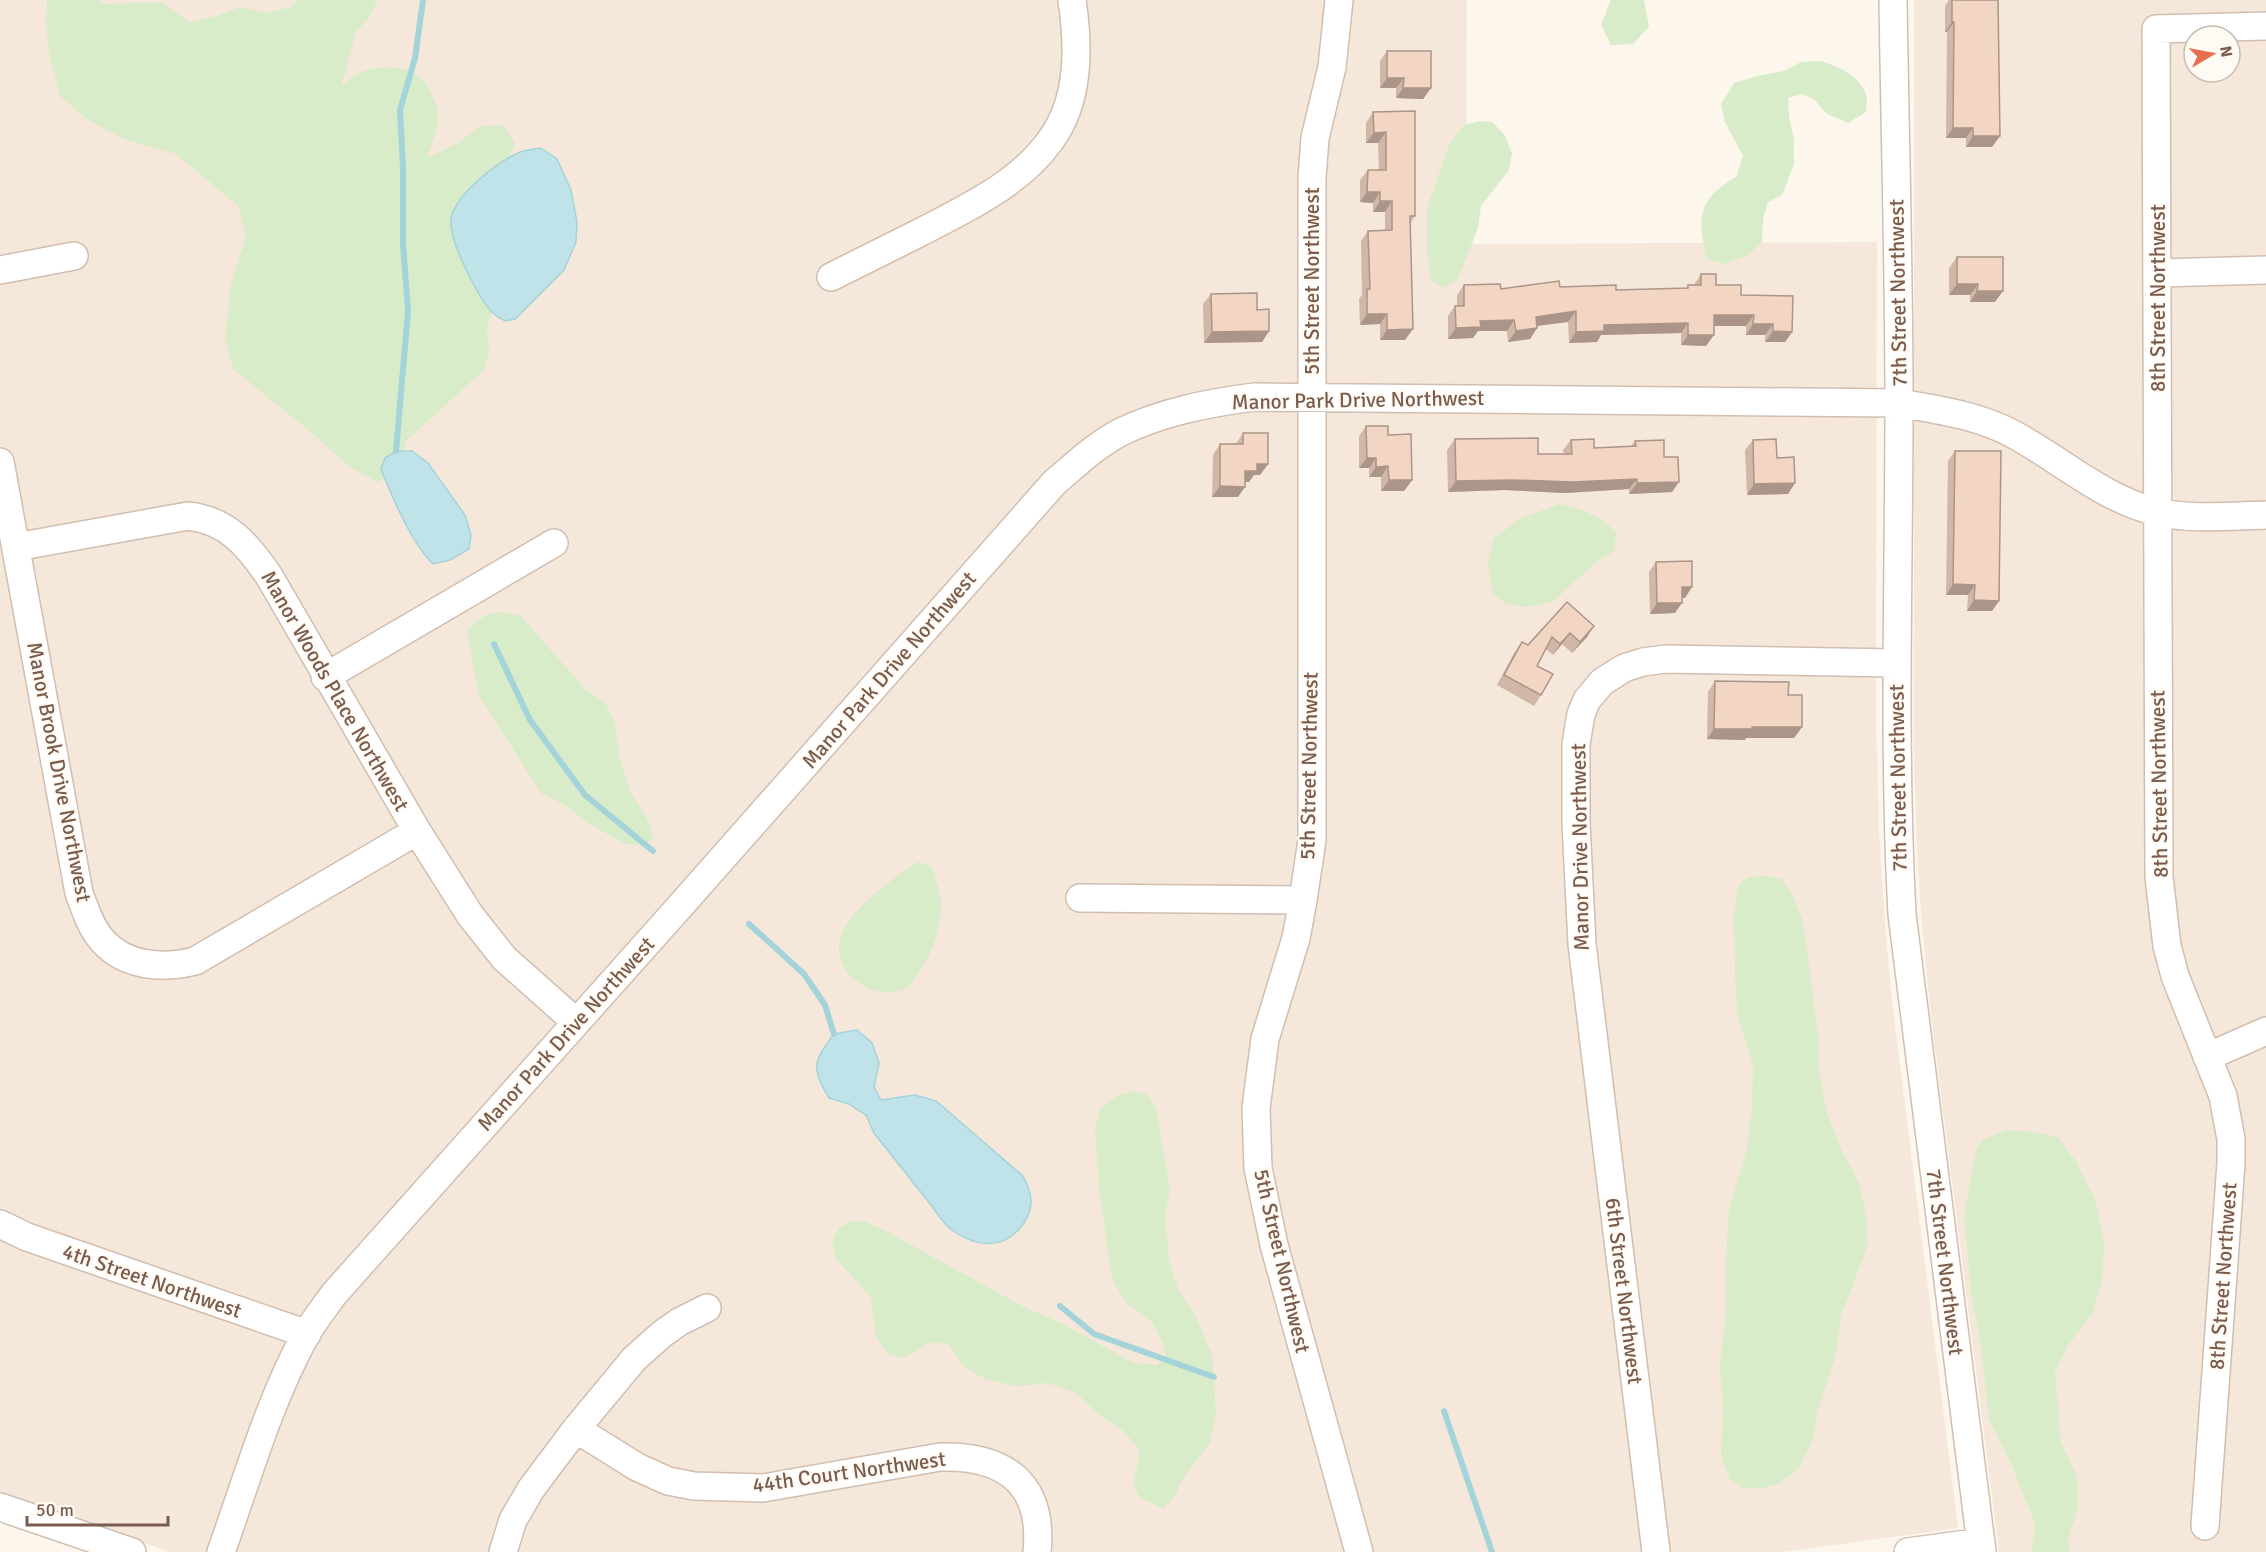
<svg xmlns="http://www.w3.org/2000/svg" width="2266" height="1552" viewBox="0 0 2266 1552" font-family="Signika,sans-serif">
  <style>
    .residential { fill: #f5e8da; fill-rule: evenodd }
    .green { fill: #d8ecc9 }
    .water { fill: #bfe3e8; stroke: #a5d3da; stroke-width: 1.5 }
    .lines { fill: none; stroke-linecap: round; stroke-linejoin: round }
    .stream { stroke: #a5d3da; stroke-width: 6 }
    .minor-casing { stroke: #d1beb0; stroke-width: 30 }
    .minor { stroke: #fff; stroke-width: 27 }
    .wall { fill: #d1b7a8 }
    .shaded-wall { fill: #aa9588 }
    .building { fill: #f3d5c3; stroke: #aa9588; stroke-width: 1.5 }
    .labels { text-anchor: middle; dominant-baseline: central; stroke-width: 4.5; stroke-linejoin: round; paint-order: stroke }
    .street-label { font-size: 21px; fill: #7a5c4d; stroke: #fffaf3 }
  </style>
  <rect width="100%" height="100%" fill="#fdf6ec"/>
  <path class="residential" d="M0,0H1467L1466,244L1877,242L1876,720L1879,829L1885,927L1892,1001L1958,1528L1783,1552H170L0,1492Z
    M1914,0H2266V1552H1999L1931,1016L1921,914L1917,848L1914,762ZM2194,36H2230V72H2194Z"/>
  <path class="green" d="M47,0H99L104,4L162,2L189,22L213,17L240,7L266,13L291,7L297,0H378L369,17L356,32L341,86C345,83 348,79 352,77C368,65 402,64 419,76C427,82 434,99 437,108C441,126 432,142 427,158L458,143L481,126L504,125L515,144L505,167L494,305L487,327L489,349L485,369L406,441L395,475L377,482L350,467L307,429L234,370L225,339L231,284L246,236L238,206L176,154L124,139L88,120L60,96L50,59L46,24Z
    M1611,0H1644L1649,27L1633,44L1611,45L1601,25Z
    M1820,61C1838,66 1862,76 1867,98C1867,102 1866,108 1866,112L1848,123L1827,114L1814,99L1802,94L1788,98L1789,116L1794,140V164L1782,195L1768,202L1763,218L1762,242L1748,255L1724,264L1707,259C1697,219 1697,199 1736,177L1743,156L1725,122L1721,104L1734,83L1757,76L1784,71L1801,62Z
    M1480,121L1492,122L1504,134L1512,153L1509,170L1481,206L1478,228L1458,279L1444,288L1431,281L1427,251V208L1449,145L1464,125Z
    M1560,504C1584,510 1598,515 1616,532L1614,551L1598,561L1552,602L1527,607L1506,604L1493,593L1488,563L1494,538L1521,518Z
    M501,612L521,616L587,691L605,702L615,723L620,760L630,791L649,822L653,839L641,846L623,843L590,824L563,804L541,793L479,696L467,632C476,619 486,613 501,612Z
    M918,862L932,867C935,879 941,893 941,905C941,937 927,963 908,988C902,989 896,992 890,992C857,993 828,964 843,931C852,909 897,874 918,862Z
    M1766,876L1782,879L1793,896L1803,921L1818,1034V1066L1827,1114L1840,1147L1859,1183L1865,1209L1868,1245L1841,1315L1836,1354L1816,1416L1814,1436L1800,1467L1780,1483L1762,1488H1744L1730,1480L1721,1457L1723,1409L1720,1365L1726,1311V1260L1729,1208L1747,1150L1752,1106L1753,1065L1737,1013L1735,974L1734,915L1738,886L1748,877Z
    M1134,1091L1147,1094L1156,1108L1170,1189L1165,1217L1169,1259L1178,1289L1195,1315L1212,1354L1216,1412L1210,1443L1183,1478L1174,1497L1163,1509L1139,1497L1133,1481L1139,1460V1449L1121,1429L1098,1414L1076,1393L1047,1383L1018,1386L987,1380L964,1367L948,1344L931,1342L904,1358L888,1355L876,1337L871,1297L835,1258L832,1241L840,1227L853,1221L866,1222L884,1230L1024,1307L1059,1322L1134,1363L1158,1365L1166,1356L1163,1343L1151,1321L1126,1303L1112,1279L1099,1189L1095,1126L1101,1108L1115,1097Z
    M2008,1130L2034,1132L2059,1138L2076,1162L2096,1202L2104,1245L2102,1280L2093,1312L2069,1344L2055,1372L2061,1442L2077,1477L2078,1509L2068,1538L2069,1552H2032L2035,1524L2010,1461L1989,1419L1981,1346L1971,1293L1964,1216L1976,1150L1983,1139Z"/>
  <path class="water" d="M541,148L557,159L571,190L577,222L576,242L564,270L515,319L505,321C500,318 494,315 490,310C477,295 444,233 452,214C461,191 496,163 518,153C525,150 534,149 541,148Z
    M396,451H412L428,463L465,515L471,535L469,549L450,560L433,564C411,543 392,497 381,469L385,458Z
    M857,1030L872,1043L879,1063L874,1087L881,1100L915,1095L936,1101L1023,1176C1032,1193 1035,1206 1024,1223C1005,1250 977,1248 952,1230C944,1225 937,1213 931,1205C912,1181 893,1157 874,1133L866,1115L849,1104L829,1098C811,1068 813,1062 834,1034Z"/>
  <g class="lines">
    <path class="stream" d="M396,451L408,311L403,244V167L400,110L415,58L423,0
      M494,644L530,720L585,795L653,851
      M749,924L804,974L825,1005L834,1034
      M1060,1306L1094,1334L1214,1377
      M1444,1411L1492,1552"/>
    <defs>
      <path id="minor" d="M1339,0L1332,67L1315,138L1312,178V840L1303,900L1296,938L1265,1039L1256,1108L1258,1168L1274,1245L1359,1552
        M1893,0C1895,135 1899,270 1899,404C1899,574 1893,744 1902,914L1982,1552
        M0,270L74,256
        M2159,273L2266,270
        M831,277C861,262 891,247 921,232C967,208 1019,184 1050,141C1080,101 1079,47 1072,0
        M0,462L79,893C85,909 91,928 102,940C125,967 164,969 195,961L417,831
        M16,547L188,516C227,520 248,545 269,576L417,831L470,915L504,958L576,1022
        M325,677L554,543
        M1080,898L1303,900
        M2207,1057L2266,1031
        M0,1224L27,1237L307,1334
        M576,1429L637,1467L668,1481L694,1486L763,1488L940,1457C1004,1455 1044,1483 1037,1552
        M0,1507L132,1552
        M2205,1526L2231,1163V1139L2223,1096L2175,976L2167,946L2159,877C2157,594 2159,311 2156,29L2266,26
        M221,1552C247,1480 268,1404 305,1336C313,1322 324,1308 334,1294L675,912L1054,483C1075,465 1096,445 1121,432C1162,412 1208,403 1254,397L1899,403C1939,410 1977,415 2013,434C2061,460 2103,499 2157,512C2192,520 2230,516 2266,515
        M503,1552L513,1520L531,1489L576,1429L634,1359L662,1334L679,1322L707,1308
        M1656,1552L1582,944L1576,823V744L1581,714L1587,700L1602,682L1624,668L1643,662L1665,659L1896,663
        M1908,1552L1981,1542"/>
    </defs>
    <use href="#minor" class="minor-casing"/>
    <use href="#minor" class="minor"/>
  </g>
  <path class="wall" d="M1949,0H1998L2000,136L1992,147H1966V138H1946L1947,32H1945V6Z
    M1387,51L1431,88L1423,99L1396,98V88H1380V61Z
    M1415,111V216L1411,222L1405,340H1380V324L1360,325L1359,299L1362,295L1361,241L1368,231L1385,230V212H1373V203L1360,202V180L1368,170H1379L1378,143H1366V123L1373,112Z
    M1957,257L1995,302H1970V295H1949V268Z
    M1701,274L1716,285L1741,295L1792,332L1785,342H1765V335H1746V326H1714L1706,346L1681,345V333L1601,335L1597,342L1569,343L1568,322L1537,326V328L1530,339L1508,342L1507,331H1478L1473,338L1448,339V316L1455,306H1457V295L1464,285L1501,289L1560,287L1616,290L1686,288L1688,285H1694Z
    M1211,294L1257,310L1269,331L1262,342L1204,343L1203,304Z
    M1366,426L1388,435L1412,480L1404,491H1381V477H1369V468H1359V436Z
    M1243,433L1268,464L1260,475H1254L1249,482H1245L1238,497H1212L1213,455L1220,444H1236Z
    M1455,439L1538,454H1564L1563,450L1571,440L1594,448L1631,446L1635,441L1664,457L1672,492L1629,494V489L1565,493L1505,490L1448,492L1447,450Z
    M1753,440L1777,458L1795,483L1788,494L1747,495L1745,450Z
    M1955,451L1999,601L1992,611H1967L1968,595H1946L1948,461Z
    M1656,562L1685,598H1682L1675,613L1650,614L1649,572Z
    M1567,602L1587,637L1572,653L1562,644L1553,655L1546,649L1537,666L1541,695L1534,706L1497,685L1514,653L1522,642L1528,645Z
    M1715,681L1788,695L1802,727L1794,738H1746L1745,740L1707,739L1708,692Z"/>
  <path class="shaded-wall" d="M1952,22H1954L1947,32H1945Z
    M1387,78H1404L1396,88H1380Z
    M1403,88H1431L1423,99L1396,98Z
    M1953,128H1973L1966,138H1946Z
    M1386,132L1378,143H1366L1374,133Z
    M1973,136H2000L1992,147H1966Z
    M1367,192H1380L1373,203L1360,202Z
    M1380,201H1392L1385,212H1373Z
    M1957,284H1978L1970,295H1949Z
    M1977,291H2003L1995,302H1970Z
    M1576,311L1568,322L1528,327L1536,317Z
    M1367,314H1387L1380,324L1360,325Z
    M1714,315H1754L1746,326H1706Z
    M1514,320L1507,331H1478L1473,338L1448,339L1456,328L1480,321Z
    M1688,323L1681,333L1601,335L1597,342L1569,343L1576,332L1604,325Z
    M1753,324H1773L1765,335H1746Z
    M1537,328L1530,339L1508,342L1516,331Z
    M1413,329L1405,340H1380L1387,330Z
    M1269,331L1262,342L1204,343L1212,332Z
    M1773,331L1792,332L1785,342H1765Z
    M1688,335H1714L1706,346L1681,345Z
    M1367,458H1376L1369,468H1359Z
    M1257,464H1268L1260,475H1254L1249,482H1238L1245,471Z
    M1388,466L1381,477H1369L1376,467Z
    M1637,479L1629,489L1565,493L1505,490L1448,492L1456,481Z
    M1389,480H1412L1404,491H1381Z
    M1679,482L1672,492L1629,494L1637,483Z
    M1795,483L1788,494L1747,495L1754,484Z
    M1220,486L1245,487L1238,497H1212Z
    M1953,584L1975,585L1968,595H1946Z
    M1682,587H1692L1685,598H1674Z
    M1974,600L1999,601L1992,611H1967Z
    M1657,603H1682L1675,613L1650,614Z
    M1594,626L1587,637L1572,653L1580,642Z
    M1570,633L1562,644L1553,655L1560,644Z
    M1752,727H1802L1794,738H1746L1745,740L1707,739L1714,729Z"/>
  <path class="building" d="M1952,0H1998L2000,136H1973V128H1953L1954,22H1952Z
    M1387,51H1431V88H1403L1404,78H1387Z
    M1415,111V216H1410L1413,329L1387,330V314H1367V289H1370L1368,231L1392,230V201H1380V192H1367L1368,170H1386V132L1374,133L1373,112Z
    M1957,257H2003V291H1977L1978,284H1957Z
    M1701,274H1716V285H1741V295L1793,296L1792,332L1773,331V324H1753L1754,315H1714V335H1688V323L1604,325V331L1576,332V311L1536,317L1537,328L1516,331L1514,320L1480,321L1481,327L1456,328L1455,306H1464V285L1500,284L1501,289L1559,281L1560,287L1616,285V290L1688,288V285H1701Z
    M1257,293V310L1269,309V331L1212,332L1211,294Z
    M1366,426H1388V435L1411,434L1412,480H1389L1388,466L1376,467V458H1367Z
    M1243,433H1268V464H1257V471H1245V487L1220,486V444H1243Z
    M1538,438V454H1572L1571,440L1594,439V448L1636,446L1635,441L1664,440V457H1678L1679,482L1637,483V479L1572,482L1513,480L1456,481L1455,439Z
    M1776,439L1777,458L1794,457L1795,483L1754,484L1753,440Z
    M1955,451H2001L1999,601L1974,600L1975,585L1953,584Z
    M1692,561V587H1682V603H1657L1656,562Z
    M1567,602L1594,626L1580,642L1570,633L1560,644L1552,637L1537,666L1553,674L1541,695L1504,675L1522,642L1528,645Z
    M1715,681L1789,682L1788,695H1802V727H1752V729H1714Z"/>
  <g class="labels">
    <g class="street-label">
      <text transform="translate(1312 281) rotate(-90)">5th Street Northwest</text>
      <text transform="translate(1898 293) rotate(-91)">7th Street Northwest</text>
      <text transform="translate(2158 298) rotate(-90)">8th Street Northwest</text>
      <text transform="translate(1358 400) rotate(-1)">Manor Park Drive Northwest</text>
      <text transform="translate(889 670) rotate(-49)">Manor Park Drive Northwest</text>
      <text transform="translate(335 691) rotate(60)">Manor Woods Place Northwest</text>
      <text transform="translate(1309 766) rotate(-89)">5th Street Northwest</text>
      <text transform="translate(59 772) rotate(79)">Manor Brook Drive Northwest</text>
      <text transform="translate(1898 778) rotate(-91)">7th Street Northwest</text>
      <text transform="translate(2159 784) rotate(-91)">8th Street Northwest</text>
      <text transform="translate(1580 847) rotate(-91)">Manor Drive Northwest</text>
      <text transform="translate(566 1034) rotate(-48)">Manor Park Drive Northwest</text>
      <text transform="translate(1282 1261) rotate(77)">5th Street Northwest</text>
      <text transform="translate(1945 1262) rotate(83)">7th Street Northwest</text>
      <text transform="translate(2223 1276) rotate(-86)">8th Street Northwest</text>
      <text transform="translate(152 1281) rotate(19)">4th Street Northwest</text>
      <text transform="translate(1624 1291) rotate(83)">6th Street Northwest</text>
      <text transform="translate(849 1472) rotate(-8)">44th Court Northwest</text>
    </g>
  </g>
  <g transform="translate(2212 54) rotate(80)"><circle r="28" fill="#fffaf3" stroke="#cabbb1" stroke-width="1.5"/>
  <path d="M0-4.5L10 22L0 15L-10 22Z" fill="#e76f51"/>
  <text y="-9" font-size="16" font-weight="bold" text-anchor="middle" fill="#7a5c4d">N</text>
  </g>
  <path d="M27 1516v9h141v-9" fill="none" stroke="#7a5c4d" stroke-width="3"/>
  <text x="36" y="1516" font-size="18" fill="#7a5c4d" stroke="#fffaf3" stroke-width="4.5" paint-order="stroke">50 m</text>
</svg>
